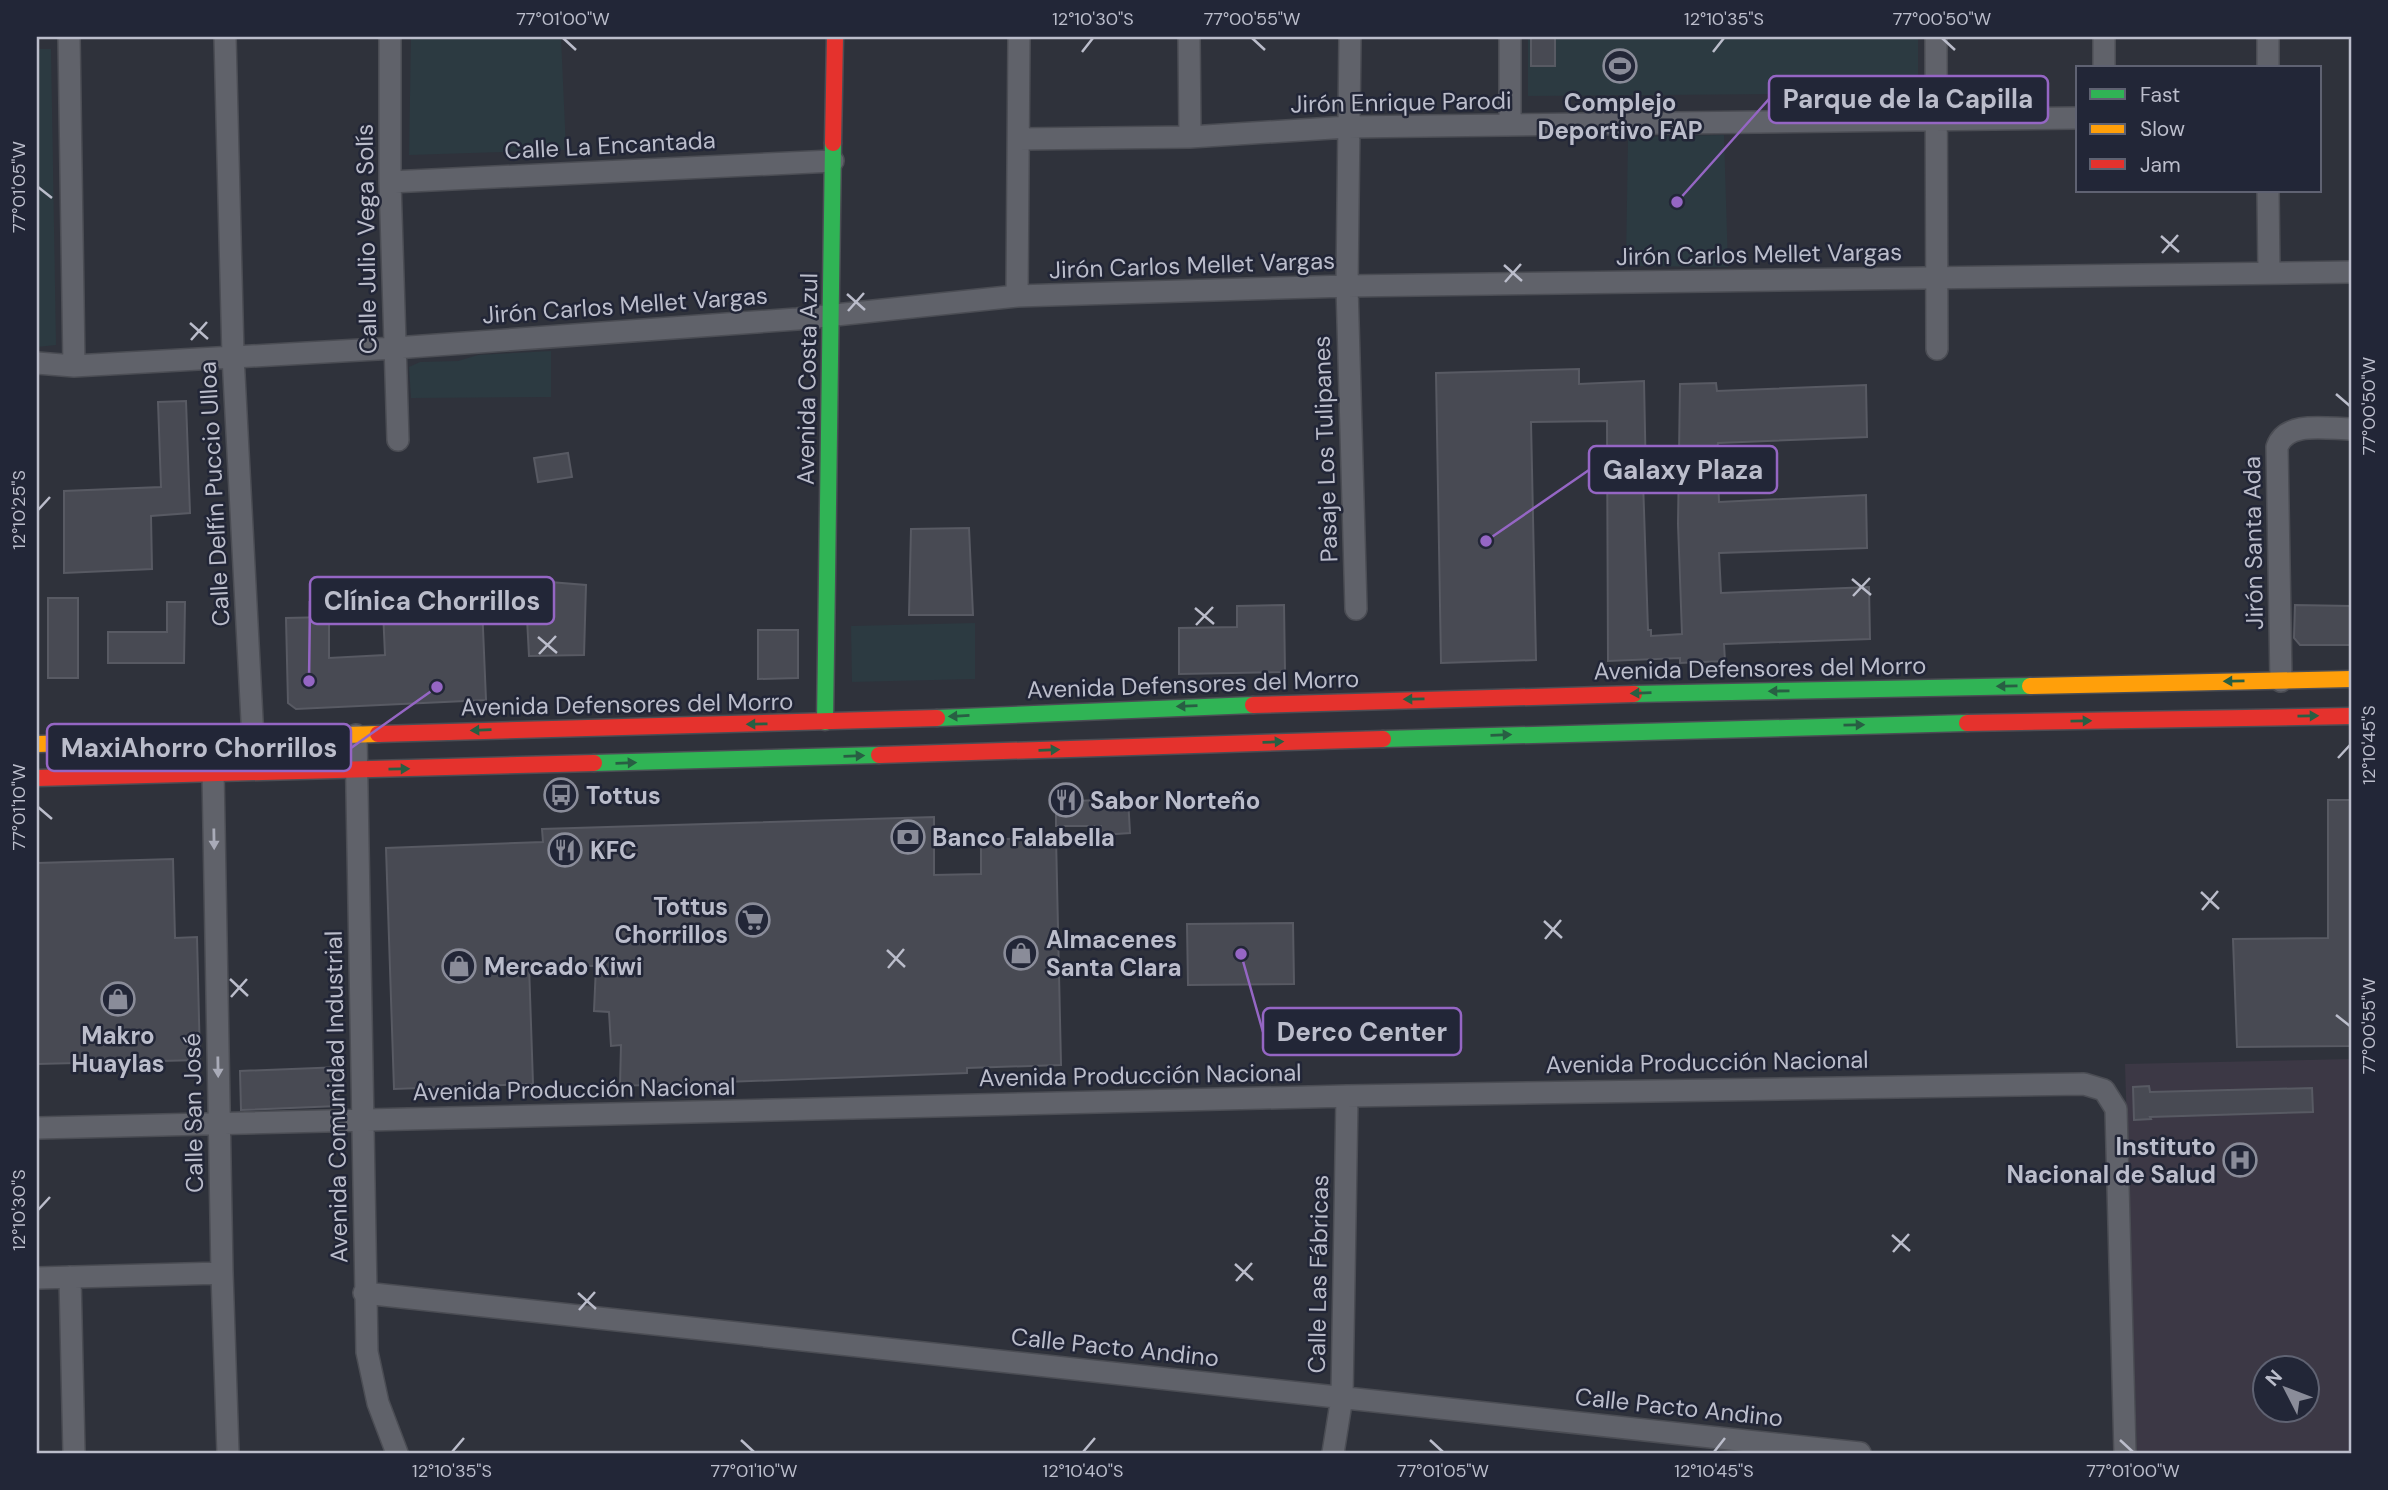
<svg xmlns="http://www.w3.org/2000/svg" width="2388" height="1490" viewBox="0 0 2388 1490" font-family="'DM Sans',sans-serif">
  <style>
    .medical { fill: #3c3845; fill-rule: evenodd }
    .green { fill: #2c3a41 }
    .building { fill: #484a53; stroke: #585a63; stroke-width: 2 }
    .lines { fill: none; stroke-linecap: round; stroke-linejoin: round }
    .street-casing { stroke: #4b4d54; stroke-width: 24 }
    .fast-casing { stroke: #4b4d54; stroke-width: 19 }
    .slow-casing { stroke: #4b4d54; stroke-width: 19 }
    .jam-casing { stroke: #4b4d54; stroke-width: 19 }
    .street { stroke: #60626a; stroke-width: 21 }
    .fast { stroke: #30b455; stroke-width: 16 }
    .slow { stroke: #ff9f0a; stroke-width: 16 }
    .jam { stroke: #e5322d; stroke-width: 16 }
    .oneway { fill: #285f43 }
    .oneway2 { fill: #a9abb8 }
    .ticks { fill: none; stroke: #bbbdcb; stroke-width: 2.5 }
    .labels { text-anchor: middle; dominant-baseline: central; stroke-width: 5; stroke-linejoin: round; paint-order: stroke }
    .street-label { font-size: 24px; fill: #bbbdcb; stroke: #222637 }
    .poi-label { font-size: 24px; font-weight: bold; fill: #bbbdcb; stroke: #222637; text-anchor: start }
    .leader { fill: none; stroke: #9566c4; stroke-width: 2.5 }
    .callout-dot { fill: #9566c4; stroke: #222637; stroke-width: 2.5 }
    .callout { fill: #222637; stroke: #9566c4; stroke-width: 2.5 }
    .callout-label { font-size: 26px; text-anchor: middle; font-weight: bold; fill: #bbbdcb }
    .neatline { fill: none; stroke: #bbbdcb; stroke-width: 2.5 }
    .ticks-label { font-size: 18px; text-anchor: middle; fill: #bbbdcb }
  </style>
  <rect width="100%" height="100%" fill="#2f323b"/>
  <path class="medical" d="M2351,1059V1453H2137L2125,1064ZM2266,1368H2308V1410H2266Z"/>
  <path class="green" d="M411,37H561L566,150L409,155Z
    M1528,37H1918V93L1528,96Z
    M37,49H51L56,345L37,347Z
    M1724,135L1728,267L1626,266L1628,137Z
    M551,351V397L411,398L409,367L420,362L458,361L478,355Z
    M975,623V679L852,682L851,626Z"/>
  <path class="building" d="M1531,37H1555V66H1531Z
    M1579,369V384L1644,381L1646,481H1643L1648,630H1651V636L1682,634L1678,524L1680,384L1716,383L1717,391L1866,385L1867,437L1718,443L1717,449L1719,502L1866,495L1867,548L1719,553L1721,593L1869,587L1870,639L1724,644L1725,661L1680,663V658L1608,661L1607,421L1531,422L1536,660L1441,663L1436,373Z
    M186,401L190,513L151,516L152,569L64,573V491L161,487L158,402Z
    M568,453L572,477L538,482L534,458Z
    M969,528L973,615H909L911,529Z
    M525,580L586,585L584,655L529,656Z
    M48,598H78V678H48Z
    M167,602H185L184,663H108V632H167Z
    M482,605L486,700L296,709L288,703L286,618L329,617V658L385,655L383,610Z
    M1284,605L1285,672L1179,674V628L1237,627V606Z
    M2295,605L2351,606V645H2300L2294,638Z
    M758,630H798V678L758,679Z
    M1056,792H1079V801L1128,798L1130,833L1101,835V826H1056Z
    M2328,800H2351V1046L2237,1047L2233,939L2328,938Z
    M934,817V875L981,874V840L1056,837L1061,1065L967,1068V1073L620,1086L621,1045L611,1046L609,1012L594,1011L596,966L529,965L533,1084L394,1089L386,848L543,842L542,829Z
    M173,859L175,938L197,937L200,1060L37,1064V863Z
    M1293,923L1294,984L1188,985L1187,924Z
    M341,1067L338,1106L241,1110L240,1071Z
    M2149,1086L2150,1092L2312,1088L2313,1112L2150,1117L2151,1119L2134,1120L2133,1087Z"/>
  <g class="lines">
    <defs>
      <path id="street" d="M69,37L74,366
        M225,37L233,356L253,739
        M390,37V182L398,440
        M1189,37L1190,137
        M1350,37L1347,286L1356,609
        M1510,37V125
        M1936,37L1937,349
        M2104,37V68
        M2268,37V68
        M1019,139L1190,137L1348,127L2078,118
        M390,182L833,161
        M2268,191L2269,273
        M1017,296L1019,37
        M37,363L74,366L395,348L797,319L1017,296L1347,286L2351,272
        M2281,681L2277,447C2286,420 2328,429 2351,429
        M356,735L367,1352L378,1403L397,1453
        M213,771L222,1273L228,1453
        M37,1128L1347,1096L2084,1084L2104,1090L2116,1109L2125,1453
        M70,1277L74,1453
        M37,1278L222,1273
        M364,1293L1860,1453
        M1333,1453L1342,1397L1347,1096"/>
      <path id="fast" d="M1634,694L2030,686
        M937,718L1253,705
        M825,722L833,143
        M1383,739L1967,723
        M594,763L879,755"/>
      <path id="slow" d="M2030,686L2351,679
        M37,744L378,734"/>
      <path id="jam" d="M833,143L835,37
        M1253,705L1634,694
        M1967,723L2351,716
        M378,734L937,718
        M879,755L1383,739
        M37,778L594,763"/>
    </defs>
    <use href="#street" class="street-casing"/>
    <use href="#fast" class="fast-casing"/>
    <use href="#slow" class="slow-casing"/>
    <use href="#jam" class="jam-casing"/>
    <use href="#street" class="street"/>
    <use href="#fast" class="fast"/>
    <use href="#slow" class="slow"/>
    <use href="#jam" class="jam"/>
  </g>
  <defs><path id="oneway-solid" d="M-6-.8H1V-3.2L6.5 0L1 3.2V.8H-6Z" transform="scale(1.75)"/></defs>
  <g class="oneway">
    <use href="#oneway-solid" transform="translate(2234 681) rotate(179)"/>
    <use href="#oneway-solid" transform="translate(2007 686) rotate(179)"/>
    <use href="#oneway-solid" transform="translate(1779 691) rotate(179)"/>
    <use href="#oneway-solid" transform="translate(1641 693) rotate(178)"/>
    <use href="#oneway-solid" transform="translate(1414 699) rotate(179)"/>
    <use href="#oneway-solid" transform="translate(1187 706) rotate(178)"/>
    <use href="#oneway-solid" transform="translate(959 716) rotate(177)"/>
    <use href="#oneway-solid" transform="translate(2308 716) rotate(-1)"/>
    <use href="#oneway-solid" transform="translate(2081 721) rotate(-1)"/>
    <use href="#oneway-solid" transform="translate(757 724) rotate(179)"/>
    <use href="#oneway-solid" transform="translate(1854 725) rotate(-1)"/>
    <use href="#oneway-solid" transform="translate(481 730) rotate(178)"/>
    <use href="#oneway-solid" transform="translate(1501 735) rotate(-2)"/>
    <use href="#oneway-solid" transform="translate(1273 742) rotate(-2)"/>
    <use href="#oneway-solid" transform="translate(1049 750) rotate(-2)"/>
    <use href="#oneway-solid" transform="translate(854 756) rotate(-2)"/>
    <use href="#oneway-solid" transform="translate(626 763) rotate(-2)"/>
    <use href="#oneway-solid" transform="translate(399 769) rotate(-1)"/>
  </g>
  <g class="oneway2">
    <use href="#oneway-solid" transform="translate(214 839) rotate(89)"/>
    <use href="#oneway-solid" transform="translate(218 1067) rotate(89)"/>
  </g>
  <path class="ticks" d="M563,38L576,50M1252,38L1265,50M1942,38L1955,50M1082,52L1093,38M1713,52L1724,38M38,187L52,198M2161,236L2179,252M2162,253L2178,235M1504,265L1522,281M1505,282L1521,264M847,294L865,310M848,311L864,293M190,323L208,339M191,340L207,322M2336,394L2350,406M38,510L50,497M1852,579L1871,595M1853,596L1870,578M1195,608L1214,624M1196,625L1213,607M538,637L557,653M539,654L556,636M2338,758L2350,745M38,807L52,819M2201,892L2219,909M2202,910L2218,891M1544,921L1562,938M1545,939L1561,920M887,950L905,967M888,968L904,949M230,979L248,996M231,997L247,979M2336,1015L2350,1026M38,1210L50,1197M1892,1235L1910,1251M1893,1252L1909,1234M1235,1264L1253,1280M1236,1281L1252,1263M578,1293L596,1309M579,1310L595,1292M741,1440L754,1452M1430,1440L1443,1452M2120,1440L2133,1452M452,1452L464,1438M1083,1452L1095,1438M1714,1452L1725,1438"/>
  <defs>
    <symbol id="stadium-ring" viewBox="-11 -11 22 22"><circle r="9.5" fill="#222637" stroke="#8a8c99" stroke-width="1.5"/><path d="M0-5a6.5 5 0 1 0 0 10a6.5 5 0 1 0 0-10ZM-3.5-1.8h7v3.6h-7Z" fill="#8a8c99"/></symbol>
    <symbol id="bus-ring" viewBox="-11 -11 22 22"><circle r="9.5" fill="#222637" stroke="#8a8c99" stroke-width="1.5"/><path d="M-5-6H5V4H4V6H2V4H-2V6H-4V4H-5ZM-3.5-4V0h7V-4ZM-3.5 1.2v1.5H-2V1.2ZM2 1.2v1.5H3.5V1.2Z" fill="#8a8c99"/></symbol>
    <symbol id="restaurant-ring" viewBox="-11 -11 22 22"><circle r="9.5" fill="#222637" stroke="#8a8c99" stroke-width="1.5"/><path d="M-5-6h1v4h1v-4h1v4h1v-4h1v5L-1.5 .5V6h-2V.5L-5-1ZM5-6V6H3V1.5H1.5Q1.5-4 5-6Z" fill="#8a8c99"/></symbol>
    <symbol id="bank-ring" viewBox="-11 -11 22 22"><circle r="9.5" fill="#222637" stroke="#8a8c99" stroke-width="1.5"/><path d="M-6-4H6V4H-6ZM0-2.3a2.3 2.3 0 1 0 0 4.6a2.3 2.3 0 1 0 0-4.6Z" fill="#8a8c99"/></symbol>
    <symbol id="supermarket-ring" viewBox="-11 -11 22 22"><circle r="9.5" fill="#222637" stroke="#8a8c99" stroke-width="1.5"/><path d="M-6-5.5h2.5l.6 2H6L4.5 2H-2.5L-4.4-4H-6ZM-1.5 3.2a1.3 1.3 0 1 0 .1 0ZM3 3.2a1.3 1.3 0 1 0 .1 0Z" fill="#8a8c99"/></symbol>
    <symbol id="shop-ring" viewBox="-11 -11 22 22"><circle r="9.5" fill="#222637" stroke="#8a8c99" stroke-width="1.5"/><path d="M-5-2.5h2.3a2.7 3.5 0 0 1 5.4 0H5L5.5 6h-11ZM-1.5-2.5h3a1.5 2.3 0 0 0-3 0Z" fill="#8a8c99"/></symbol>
    <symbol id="hospital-ring" viewBox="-11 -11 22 22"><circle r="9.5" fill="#222637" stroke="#8a8c99" stroke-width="1.5"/><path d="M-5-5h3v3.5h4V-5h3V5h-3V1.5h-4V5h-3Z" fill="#8a8c99"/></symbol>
  </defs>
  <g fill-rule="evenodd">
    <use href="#stadium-ring" x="1601" y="47" width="38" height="38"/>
    <use href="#bus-ring" x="542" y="776" width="38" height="38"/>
    <use href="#restaurant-ring" x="1047" y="781" width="38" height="38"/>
    <use href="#bank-ring" x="889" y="818" width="38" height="38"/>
    <use href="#restaurant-ring" x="546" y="831" width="38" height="38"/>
    <use href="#supermarket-ring" x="734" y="901" width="38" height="38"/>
    <use href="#shop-ring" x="1002" y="934" width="38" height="38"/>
    <use href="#shop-ring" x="440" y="947" width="38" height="38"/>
    <use href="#shop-ring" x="99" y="980" width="38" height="38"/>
    <use href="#hospital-ring" x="2221" y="1141" width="38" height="38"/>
  </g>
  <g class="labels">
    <g class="street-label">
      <text transform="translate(1401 102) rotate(-1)">Jirón Enrique Parodi</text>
      <text transform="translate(610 145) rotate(-3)">Calle La Encantada</text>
      <text transform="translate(366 239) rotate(-91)">Calle Julio Vega Solís</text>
      <text transform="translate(1759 254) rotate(-1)">Jirón Carlos Mellet Vargas</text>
      <text transform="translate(1192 265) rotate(-2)">Jirón Carlos Mellet Vargas</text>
      <text transform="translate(625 305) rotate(-4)">Jirón Carlos Mellet Vargas</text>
      <text transform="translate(807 379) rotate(-89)">Avenida Costa Azul</text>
      <text transform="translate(1325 449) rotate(-92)">Pasaje Los Tulipanes</text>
      <text transform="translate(214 494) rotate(-93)">Calle Delfín Puccio Ulloa</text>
      <text transform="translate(2253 543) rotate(-91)">Jirón Santa Ada</text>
      <text transform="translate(1760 668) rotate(-1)">Avenida Defensores del Morro</text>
      <text transform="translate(1193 684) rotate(-2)">Avenida Defensores del Morro</text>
      <text transform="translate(627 704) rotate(-1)">Avenida Defensores del Morro</text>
      <text transform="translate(1707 1062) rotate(-1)">Avenida Producción Nacional</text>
      <text transform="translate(1140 1075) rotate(-1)">Avenida Producción Nacional</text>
      <text transform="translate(574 1089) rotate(-1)">Avenida Producción Nacional</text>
      <text transform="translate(336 1097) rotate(-91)">Avenida Comunidad Industrial</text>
      <text transform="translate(193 1113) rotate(-91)">Calle San José</text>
      <text transform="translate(1318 1274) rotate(-89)">Calle Las Fábricas</text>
      <text transform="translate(1115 1347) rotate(6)">Calle Pacto Andino</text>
      <text transform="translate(1679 1407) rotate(6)">Calle Pacto Andino</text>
    </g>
    <g class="poi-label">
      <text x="1620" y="102" text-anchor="middle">Complejo<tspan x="1620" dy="28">Deportivo FAP</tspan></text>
      <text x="586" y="795">Tottus</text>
      <text x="1090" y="800">Sabor Norteño</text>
      <text x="932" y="837">Banco Falabella</text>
      <text x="590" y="850">KFC</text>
      <text x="728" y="906" text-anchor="end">Tottus<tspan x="728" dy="28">Chorrillos</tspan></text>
      <text x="1046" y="939">Almacenes<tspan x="1046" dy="28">Santa Clara</tspan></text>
      <text x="484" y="966">Mercado Kiwi</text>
      <text x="118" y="1035" text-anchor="middle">Makro<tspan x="118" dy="28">Huaylas</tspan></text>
      <text x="2216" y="1146" text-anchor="end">Instituto<tspan x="2216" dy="28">Nacional de Salud</tspan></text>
    </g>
  </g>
  <path class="leader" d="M1677 202L1769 99M1486 541L1589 470M309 681L310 601M437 687L351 748M1241 954L1263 1032"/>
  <g class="callout-dot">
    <circle cx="1677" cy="202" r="7"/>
    <circle cx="1486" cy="541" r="7"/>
    <circle cx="309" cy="681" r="7"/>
    <circle cx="437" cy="687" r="7"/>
    <circle cx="1241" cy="954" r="7"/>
  </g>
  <g class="callout">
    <rect x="1769" y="76" width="279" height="47" rx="7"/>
    <rect x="1589" y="446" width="188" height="47" rx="7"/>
    <rect x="310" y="577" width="244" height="47" rx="7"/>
    <rect x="47" y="724" width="304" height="47" rx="7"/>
    <rect x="1263" y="1008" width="198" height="47" rx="7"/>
  </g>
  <g class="callout-label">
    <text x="1908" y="108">Parque de la Capilla</text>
    <text x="1683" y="479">Galaxy Plaza</text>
    <text x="432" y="610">Clínica Chorrillos</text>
    <text x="199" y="757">MaxiAhorro Chorrillos</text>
    <text x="1362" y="1041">Derco Center</text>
  </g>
  <rect width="2388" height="1490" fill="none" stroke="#222637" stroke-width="77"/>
  <rect x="2076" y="66" width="245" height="126" fill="#222637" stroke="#5f6272" stroke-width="2"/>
  <rect x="2090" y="89" width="35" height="10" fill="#30b455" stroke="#5f6272" stroke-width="2"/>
  <text x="2140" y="102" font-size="21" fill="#bbbdcb">Fast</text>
  <rect x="2090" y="124" width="35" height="10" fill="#ff9f0a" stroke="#5f6272" stroke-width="2"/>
  <text x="2140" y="136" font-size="21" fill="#bbbdcb">Slow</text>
  <rect x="2090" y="159" width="35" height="10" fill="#e5322d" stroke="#5f6272" stroke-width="2"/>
  <text x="2140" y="172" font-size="21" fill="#bbbdcb">Jam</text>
  <g transform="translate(2286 1389) rotate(312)"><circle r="33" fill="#222637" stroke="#5f6272" stroke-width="2"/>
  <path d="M0-5L12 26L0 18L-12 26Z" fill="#8a8c99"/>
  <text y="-10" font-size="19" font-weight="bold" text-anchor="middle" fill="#bbbdcb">N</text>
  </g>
  <rect x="38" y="38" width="2312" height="1414" class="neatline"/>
  <g class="ticks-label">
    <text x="563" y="25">77°01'00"W</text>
    <text x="1093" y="25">12°10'30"S</text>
    <text x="1252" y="25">77°00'55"W</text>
    <text x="1724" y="25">12°10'35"S</text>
    <text x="1942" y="25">77°00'50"W</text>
    <text transform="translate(19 187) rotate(-90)" y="6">77°01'05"W</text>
    <text transform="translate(2369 406) rotate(-90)" y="6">77°00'50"W</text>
    <text transform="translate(19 510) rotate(-90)" y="6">12°10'25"S</text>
    <text transform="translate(2369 745) rotate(-90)" y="6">12°10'45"S</text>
    <text transform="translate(19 807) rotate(-90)" y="6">77°01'10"W</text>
    <text transform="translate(2369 1026) rotate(-90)" y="6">77°00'55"W</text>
    <text transform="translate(19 1210) rotate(-90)" y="6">12°10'30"S</text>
    <text x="452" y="1477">12°10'35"S</text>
    <text x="754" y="1477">77°01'10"W</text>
    <text x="1083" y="1477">12°10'40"S</text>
    <text x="1443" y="1477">77°01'05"W</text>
    <text x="1714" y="1477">12°10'45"S</text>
    <text x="2133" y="1477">77°01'00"W</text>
  </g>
</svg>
